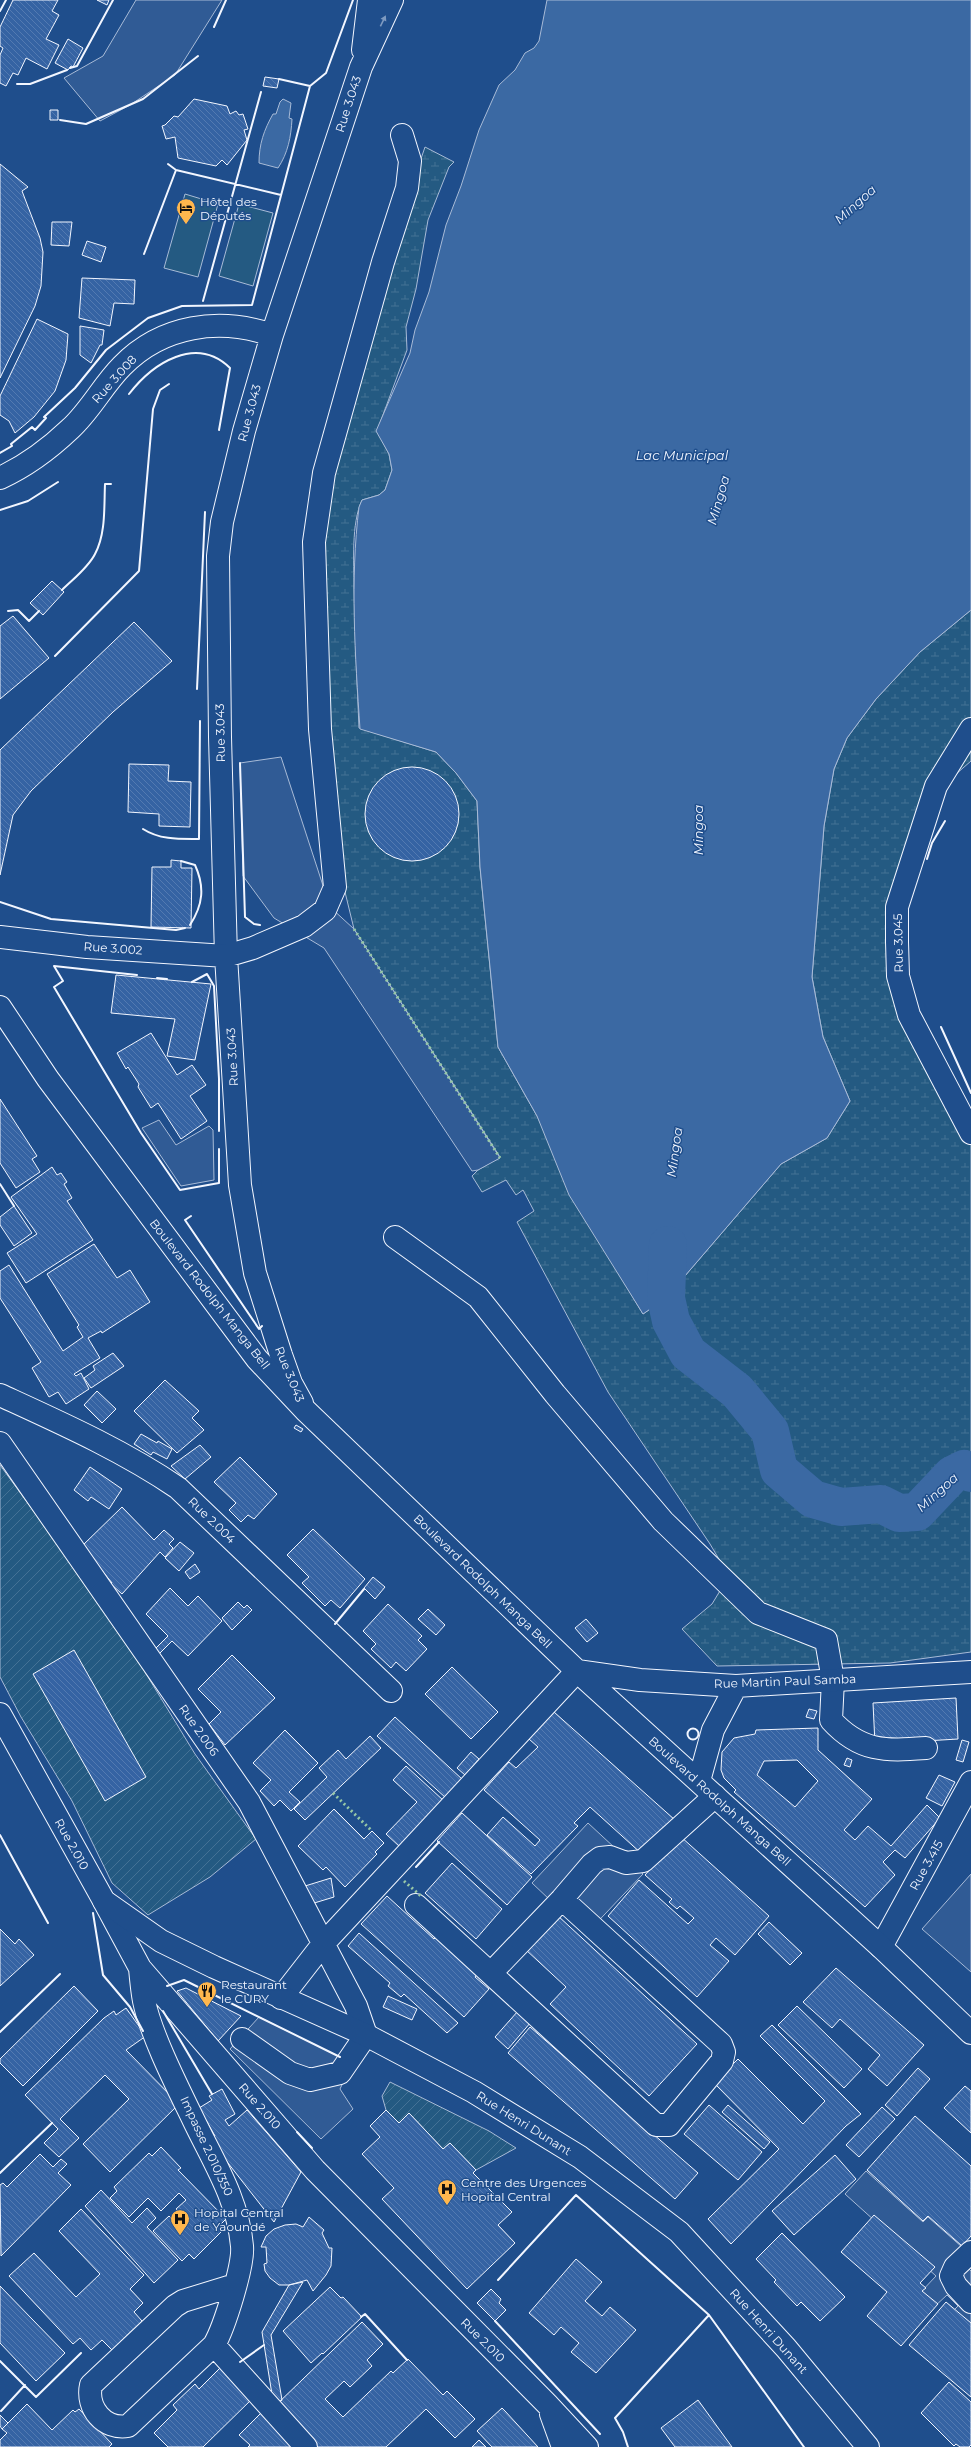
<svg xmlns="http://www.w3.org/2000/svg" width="971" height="2447" viewBox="0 0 971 2447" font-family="Montserrat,sans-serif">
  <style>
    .wetland { fill: url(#wetland-marsh); stroke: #a8bbd7 }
    .garden { fill: url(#garden-furrows); stroke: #a8bbd7 }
    .pitch { fill: #245a82; stroke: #a8bbd7 }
    .parking { fill: #305b95; stroke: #a8bbd7 }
    .water { fill: #3b69a3; stroke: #a8bbd7 }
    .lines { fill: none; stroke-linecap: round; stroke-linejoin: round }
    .river { stroke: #3b69a3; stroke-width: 38 }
    .building { fill: url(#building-back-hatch); stroke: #f2f6ff; fill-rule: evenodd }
    .minor-casing { stroke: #f2f6ff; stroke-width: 24 }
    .major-casing { stroke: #f2f6ff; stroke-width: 24 }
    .minor { stroke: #1f4e8c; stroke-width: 22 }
    .major { stroke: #1f4e8c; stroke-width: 22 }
    .hedge { stroke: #97c8a6; stroke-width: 3; stroke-dasharray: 2 3; stroke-linecap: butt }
    .wall { stroke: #f2f6ff; stroke-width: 2 }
    .oneway { fill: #7e9ac0 }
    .labels { text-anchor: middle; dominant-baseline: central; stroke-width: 3; stroke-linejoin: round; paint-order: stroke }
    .street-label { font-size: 12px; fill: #f2f6ff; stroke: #1f4e8c }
    .poi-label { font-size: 12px; fill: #f2f6ff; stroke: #1f4e8c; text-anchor: start }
    .water-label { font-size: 13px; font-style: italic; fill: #f2f6ff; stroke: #1f4e8c }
  </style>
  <defs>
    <pattern id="wetland-marsh" width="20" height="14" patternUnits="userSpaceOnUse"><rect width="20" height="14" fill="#245a82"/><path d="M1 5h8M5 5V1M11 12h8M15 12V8" fill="none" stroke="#447295"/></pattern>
    <pattern id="garden-furrows" width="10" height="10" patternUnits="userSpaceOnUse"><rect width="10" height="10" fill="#245a82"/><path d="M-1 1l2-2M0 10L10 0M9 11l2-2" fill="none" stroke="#447295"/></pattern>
    <pattern id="building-back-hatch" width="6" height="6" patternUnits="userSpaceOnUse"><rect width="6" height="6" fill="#3563a3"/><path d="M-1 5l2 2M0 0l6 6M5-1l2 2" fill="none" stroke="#537ab1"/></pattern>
  </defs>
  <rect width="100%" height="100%" fill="#1f4e8c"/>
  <path class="wetland" d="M425,147L454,162L449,167L428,220L416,289L406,327L407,350L377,431L389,454L392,470L385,490L379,495L362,500C351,524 354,562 354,588C355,635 357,682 359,728L436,752L456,773L477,801L480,867L498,1047L537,1116L613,1264L643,1314L666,1298L781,1164L827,1138L850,1101L823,1037L812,977L824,826L834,769L847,738L876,699L920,652L971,610V761L932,795L901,887L893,979L971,1131V1652L890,1663L717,1666L682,1629L712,1604L729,1576L710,1544L608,1392L517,1222L534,1211L523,1190L516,1195L506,1180L482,1192L472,1176L478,1170L500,1157L354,929L345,892L327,733L321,545L329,478L386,261Z"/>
  <path class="garden" d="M0,1465L115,1623L195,1754L256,1839L210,1877L148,1915L112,1883L72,1801L21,1717L0,1677Z
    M390,2082L489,2131L516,2148L476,2170L450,2143L443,2149L409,2113L399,2123L386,2110L382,2096Z"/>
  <path class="pitch" d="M185,194L218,204L198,277L164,268Z
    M239,204L273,213L253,286L219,276Z"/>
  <path class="parking" d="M136,0H222L175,75L130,105L100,121L64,78L103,56Z
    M281,757L330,907L354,929L500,1158L478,1170L472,1171L324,948L274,918L243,876L240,763Z
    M159,1120L176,1145L209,1126L213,1130L214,1180L181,1186L142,1128Z
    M588,1823L643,1874L586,1934L532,1883Z
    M971,1874V1972L922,1929Z
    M259,2017L352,2063L340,2089L353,2109L321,2139L230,2049Z
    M866,2171L923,2222L928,2217L971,2255L967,2267L971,2271V2326L953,2311L958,2306L947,2295L934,2307L920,2293L936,2276L845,2194Z"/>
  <path class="water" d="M547,0H971V610L920,652L876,699L847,738L834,769L824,826L812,977L823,1037L850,1101L827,1138L781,1164L666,1298L643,1314L569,1195L537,1116L498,1047L480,867L477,801L456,773L436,752L360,729C355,655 350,580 359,507L362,500L379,495L385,490L392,470L389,454L376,431L410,353L415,330L429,292L446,225L461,186L479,130L499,85L515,70L525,53L534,48L539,41Z
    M283,99L291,103L289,118L292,119C291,137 288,153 278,168L259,163C259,144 264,130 273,114H276L280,102Z"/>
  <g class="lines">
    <path class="river" d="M668,1245L666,1298L671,1321L688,1353L737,1391L770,1431L779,1470L813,1499L841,1507L881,1504L899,1513L917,1512L952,1475L964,1469L971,1473"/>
  </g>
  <path class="building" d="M13,0H58L52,11L59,15L46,39L59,45L47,69L26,58L18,75L13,73L6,86L0,83V55L3,48L0,46V27Z
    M97,0H109L107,5Z
    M68,39L83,48L73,67L71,66L68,70L55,63Z
    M265,77L279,79L277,88L263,86Z
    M194,99L227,106L230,114L236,111L239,115L243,114L248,129L244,130L247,140L227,165L222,160L216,166L178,158L175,137L166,139L162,126L165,125L174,116L178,117Z
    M50,110H58V120H50Z
    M0,164L28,187L22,191L40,238L43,252L41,286L35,306L0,378Z
    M52,222H72L69,246L51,245Z
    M87,241L106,247L101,262L82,255Z
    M82,278L135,280L134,304L114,303L110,326L79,318Z
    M37,319L68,334L66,360L55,391L34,417L15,433L9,421L0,415V396Z
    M80,326L104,330L102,345H100L91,363L80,355Z
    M52,581L64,592L43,615L30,603Z
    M13,616L49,658L0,699V626Z
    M134,622L172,661L113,712L31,791L13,815L0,875V750Z
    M129,764L169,765L168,781L191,782L190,827L159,826V814L128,812Z
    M365 814a47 47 0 1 1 94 0a47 47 0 1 1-94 0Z
    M171,860L181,861V868H192L191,928L151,927L152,867H171Z
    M116,975L211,984L195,1060L167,1056L175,1019L111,1013Z
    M151,1033L177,1075L192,1065L206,1085L190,1096L207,1121L181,1139L158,1103L151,1108L138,1087L139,1084L128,1067L126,1069L117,1053Z
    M0,1099L37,1156L32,1159L40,1172L16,1188L0,1163Z
    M52,1167L57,1175L61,1173L67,1182L64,1184L72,1198L67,1201L93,1240L26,1283L7,1253L37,1234L11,1197Z
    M14,1206L32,1233L14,1246L0,1225V1217Z
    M94,1244L117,1278L130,1270L150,1302L102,1333L101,1331L88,1338L100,1358L74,1374L76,1376L81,1373L89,1389L66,1404L58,1392L49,1397L32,1368L41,1362L0,1298V1271L9,1265L63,1351L83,1337L77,1327L79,1325L47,1274Z
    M113,1353L124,1366L91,1388L84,1378L95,1370L93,1366Z
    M165,1380L199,1411L192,1418L204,1430L177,1453L134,1411Z
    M97,1391L116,1409L102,1423L84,1405Z
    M296,1425L303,1429L301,1432L294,1428Z
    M141,1434L157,1443L158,1441L172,1449L167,1459L153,1452L151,1455L134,1444Z
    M200,1445L211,1457L185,1479L171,1466Z
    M240,1457L277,1494L254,1519L248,1515L241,1522L229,1510L236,1503L214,1482Z
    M90,1467L122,1489L109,1509L91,1497L88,1501L74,1490Z
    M122,1507L154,1540L164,1530L174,1539L169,1544L173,1548L165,1557L160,1552L122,1594L111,1584L112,1583L82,1546Z
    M313,1529L365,1579L340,1608L331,1600L325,1606L302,1583L309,1577L287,1555Z
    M180,1542L194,1553L179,1571L165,1558Z
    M195,1564L200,1572L190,1579L185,1572Z
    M373,1577L385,1587L375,1599L364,1588Z
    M170,1588L188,1606L198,1596L222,1621L188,1656L172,1641L159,1654L155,1649L168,1636L146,1614Z
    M238,1602L244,1608L247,1605L252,1610L232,1630L222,1618Z
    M388,1604L422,1636L418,1640L427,1649L406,1671L396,1662L391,1668L371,1649L376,1644L363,1631Z
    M428,1609L445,1625L436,1635L418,1619Z
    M586,1619L598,1633L587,1642L575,1628Z
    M74,1650L146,1777L105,1801L33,1674Z
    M232,1655L275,1698L225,1745L209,1724L221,1712L198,1689Z
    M452,1667L498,1712L471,1739L425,1694Z
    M956,1698L958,1739L875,1744L873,1703Z
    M809,1709L817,1711L814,1719L806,1717Z
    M554,1712L675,1820L643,1855L590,1807L574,1823L578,1826L531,1874L487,1835L503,1817L535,1846L540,1840L484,1790L509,1762L516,1768L538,1747L529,1739Z
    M395,1717L463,1780L446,1798L377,1736Z
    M818,1728V1750L872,1799L844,1830L855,1840L868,1826L891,1846L927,1805L940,1818L905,1858L895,1850L883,1862L895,1875L865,1907L734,1792L736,1790L724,1778L721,1770L722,1752L734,1738L755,1734L756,1730ZM797,1760L818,1781L795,1807L757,1775L764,1761Z
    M285,1730L318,1763L289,1792L300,1802L291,1811L280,1800L274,1806L260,1791L271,1780L253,1763Z
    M370,1736L381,1748L305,1820L294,1809L327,1777L319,1768L338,1750L346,1759Z
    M962,1740L969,1742L963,1762L956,1760Z
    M471,1752L479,1759L465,1775L457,1768Z
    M847,1758L852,1760L850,1767L844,1765Z
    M406,1766L444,1801L400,1847L386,1834L417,1802L393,1780Z
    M939,1775L955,1782L942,1806L926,1798Z
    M334,1809L364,1839L372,1831L384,1843L375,1852L377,1854L345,1887L326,1867L323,1870L298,1846Z
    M462,1813L532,1877L507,1905L437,1841Z
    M680,1836L769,1916L735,1955L716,1938L710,1945L729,1961L697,1997L608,1916L639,1880L688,1924L694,1918L680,1906L677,1909L669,1902L672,1899L645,1875Z
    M452,1863L502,1909L476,1939L425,1893Z
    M331,1878L334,1897L311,1904L305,1886Z
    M387,1896L434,1939L437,1936L478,1973L475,1977L489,1989L464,2017L361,1924Z
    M557,1915L697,2044L649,2096L550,2004L566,1987L525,1949Z
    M769,1922L802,1953L790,1965L758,1934Z
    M0,1929L15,1944L19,1939L34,1955L0,1986Z
    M359,1933L458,2023L447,2033L404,1994L401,1997L388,1986L390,1983L348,1946Z
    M836,1968L924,2045L887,2086L868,2069L880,2055L840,2019L832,2028L803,2002Z
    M74,1986L98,2011L23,2086L0,2063V2059Z
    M186,1988L241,2016L218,2041L177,1991Z
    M388,1996L417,2009L412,2020L383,2007Z
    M797,2006L862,2069L844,2088L778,2025Z
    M126,2008L146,2036L126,2050L179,2104L110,2172L83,2144L129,2099L105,2075L60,2119L79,2138L59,2157L44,2143L58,2129L25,2095L104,2018L114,2011L116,2015Z
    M518,2011L531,2022L508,2049L495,2037Z
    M772,2025L861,2114L846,2126L731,2244L708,2219L779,2149L714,2083L738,2059L803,2124L825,2101L760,2036Z
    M530,2027L698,2173L675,2199L508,2053Z
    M918,2068L930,2079L897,2116L885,2105Z
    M965,2086L971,2091V2133L944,2108Z
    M222,2089L235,2114L225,2120L229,2126L247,2110L301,2172L274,2222L210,2140L215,2136L199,2108L212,2100L209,2096Z
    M709,2105L762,2152L738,2180L684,2134Z
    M728,2105L770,2142L764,2149L722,2112Z
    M882,2107L895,2119L859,2157L846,2145Z
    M386,2110L399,2123L409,2113L443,2149L450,2143L476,2170L473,2173L512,2212L498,2225L515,2243L467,2289L382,2199L394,2188L362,2154L380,2137L370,2126Z
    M915,2116L971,2166V2236L962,2246L928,2216L923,2221L867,2170Z
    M161,2147L181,2168L178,2170L226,2219L219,2226L223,2230L194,2259L189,2254L182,2261L153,2231L169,2216L173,2220L180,2213L176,2209L186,2200L179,2193L161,2211L148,2198L129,2217L110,2198L117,2191L114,2187L149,2153L152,2156Z
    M40,2154L53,2167L61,2159L67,2164L58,2173L71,2185L1,2256L0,2185L3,2183L7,2187Z
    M835,2155L856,2179L794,2235L772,2211Z
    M101,2190L132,2223L147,2208L156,2218L147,2227L178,2260L154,2283L85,2206Z
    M81,2209L144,2275L130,2289L143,2303L134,2312L142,2321L112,2350L102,2340L91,2350L80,2338L73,2344L9,2276L34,2253L76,2297L100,2274L59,2231Z
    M874,2215L935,2267L920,2283L926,2288L922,2291L938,2304L901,2346L867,2316L887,2292L841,2252Z
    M309,2217L324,2230L322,2233L329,2248H332L331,2266L326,2275L313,2291L307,2280L289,2285H279L270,2278L265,2271L264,2264L267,2263L266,2247H261L266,2236L274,2229L285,2225L296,2224L303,2227Z
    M782,2233L845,2297L820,2321L801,2302L797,2306L774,2282L776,2280L756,2259Z
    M576,2259L602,2282L585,2301L602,2316L610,2307L636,2330L596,2373L571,2352L579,2343L561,2327L554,2335L529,2313Z
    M303,2282L271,2335L282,2400L274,2407L262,2332L289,2285Z
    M0,2286L65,2353L36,2381L0,2343Z
    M330,2287L341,2298L343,2297L362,2317L323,2354L322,2353L311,2363L283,2331Z
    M491,2289L501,2299L499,2303L506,2310L495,2321L477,2303Z
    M946,2302L971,2323V2397L909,2345Z
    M362,2322L383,2344L367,2360L372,2366L350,2387L344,2381L325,2399L343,2417L391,2371L393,2373L408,2359L443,2395L447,2391L475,2419L455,2438L426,2409L386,2447H312L274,2407Z
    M222,2366L253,2398L203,2447H168L154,2433L177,2410L173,2405L195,2384L199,2389Z
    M949,2382L971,2402V2445L969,2447H960L956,2444L954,2446L921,2413Z
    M698,2400L732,2447H675L661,2428Z
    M27,2404L52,2430L73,2410L75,2412L79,2409L112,2444L109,2447H0V2440L7,2433L2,2429Z
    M502,2408L505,2411L538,2447H492L477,2431Z
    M263,2411L298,2447H248L250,2445L239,2435Z
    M0,2415L8,2423L2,2429L0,2426Z
    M479,2440L486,2447H472Z"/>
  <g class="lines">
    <defs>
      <path id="minor" d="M363,50L369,0
        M0,478C26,466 49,449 70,429C90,411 103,385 122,366C162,325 219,317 272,335
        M971,729L936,786L897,907V942L898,976L909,1015L971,1133
        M0,937L87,947L226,956L253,948L304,926L325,910L335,887L320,729L314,542L324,473L383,262L407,188L410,161L402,135
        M395,1237L478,1297L555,1394L663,1521L758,1613L826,1640L833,1680L831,1720C860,1752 885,1751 926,1748
        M0,1395C61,1423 122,1450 178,1488L391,1691
        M302,1403L291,1383L281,1355L255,1273L240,1185L226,956L220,737L218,556L222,522L244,431L272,335L361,67L392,0
        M0,1443L249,1802L356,2006L366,2035L340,2073L310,2080L290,2073L242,2039
        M104,1901L140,1968L315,2170L547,2404L587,2447
        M416,1905L656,2125H669L722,2061L724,2052L721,2044L562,1899
        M881,1947L971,1782
        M140,1968C141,1979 142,1991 144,2001C151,2035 178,2088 193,2119C213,2161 238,2199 242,2246C244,2265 224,2328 214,2345L128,2426C104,2430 86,2408 91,2385L175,2306L183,2301L235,2285
        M491,1973L562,1899L592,1864L600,1858L610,1857L626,1863L643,1861L715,1796
        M281,1998L323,1944L577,1671
        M971,2252L955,2267L951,2276L956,2286L971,2302
        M214,2345L306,2447
        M551,2414L563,2447"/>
      <path id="major" d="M0,1007L48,1079L257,1359L305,1410L577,1671L881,1947L971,2033
        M577,1671L640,1680L736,1686L971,1672
        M0,1714L104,1901L161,1941L214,1967L366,2035L474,2092L580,2157L679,2232L786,2348L868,2447
        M699,1781L713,1730L736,1686"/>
    </defs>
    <use href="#minor" class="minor-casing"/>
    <use href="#major" class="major-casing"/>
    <use href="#minor" class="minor"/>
    <use href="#major" class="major"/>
    <path class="hedge" d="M354,929L500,1158
      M333,1793L372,1831
      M404,1881L422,1897"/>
    <path class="wall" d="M0,11L6,0
      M214,27L226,0
      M70,68L77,66L113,0
      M279,79L310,86
      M17,84H30L67,70
      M60,120L86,124L143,99L198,56
      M176,170L281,195
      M144,254L176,170L168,164
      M203,301L261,92
      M129,394C153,363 196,335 230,368L219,430
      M0,453L12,446L11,444L32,427L35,430L46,418L44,417L75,388L106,350L148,318L182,306L252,305L310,86L326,73L353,0
      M0,510L28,501L58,482
      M62,590C73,579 88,568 95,554C106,534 104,506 105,484H111
      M8,611L18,610L29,621L39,611
      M55,656L139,571L153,409L160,390L169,384
      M197,689L205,512
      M240,763L245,917L254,924L260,925
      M143,829C160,840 180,839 199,839L200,721
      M927,859L932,843L945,821
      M181,861L195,865C205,887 203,905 190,925
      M0,902L51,919L176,930L185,928
      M137,975L54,966L63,981L54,987L141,1133L180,1190L219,1183V1149
      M157,978L167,979
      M192,982L207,974L214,986L219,1079V1131
      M941,1027L971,1093
      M0,1184L14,1206
      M191,1216L185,1220L259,1329L262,1326
      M335,1624L364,1589
      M687.5 1734a5.5 5.5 0 1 1 11 0a5.5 5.5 0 1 1-11 0Z
      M0,1835L48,1923
      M416,1867L439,1842
      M93,1913L103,1975L130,2007L143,2031
      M167,1986L184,1980L340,2057
      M163,2011L212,2094
      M0,2032L60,1974
      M297,2132L312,2148
      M0,2173L52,2123
      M498,2280L576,2195L709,2315L615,2418L623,2432L628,2447
      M709,2315L804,2447
      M361,2317L365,2314L407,2360
      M495,2321L600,2434
      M0,2361L36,2397L81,2353
      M240,2362L264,2345
      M1,2411L25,2385"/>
  </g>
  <defs><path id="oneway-solid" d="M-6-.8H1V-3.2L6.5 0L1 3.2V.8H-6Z"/></defs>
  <use class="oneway" href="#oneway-solid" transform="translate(383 21) rotate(-64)"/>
  <defs>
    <symbol id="hotel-pin" viewBox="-11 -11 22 30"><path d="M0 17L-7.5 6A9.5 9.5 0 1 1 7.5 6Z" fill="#ffb74d" stroke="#1f4e8c"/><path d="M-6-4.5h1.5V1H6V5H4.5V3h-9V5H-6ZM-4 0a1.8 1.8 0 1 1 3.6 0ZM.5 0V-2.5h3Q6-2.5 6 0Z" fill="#111"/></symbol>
    <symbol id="restaurant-pin" viewBox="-11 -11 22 30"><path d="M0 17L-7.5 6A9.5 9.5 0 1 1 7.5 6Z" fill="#ffb74d" stroke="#1f4e8c"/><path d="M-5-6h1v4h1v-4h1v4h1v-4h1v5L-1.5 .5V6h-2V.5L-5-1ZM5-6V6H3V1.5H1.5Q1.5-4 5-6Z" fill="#111"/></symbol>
    <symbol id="hospital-pin" viewBox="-11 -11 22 30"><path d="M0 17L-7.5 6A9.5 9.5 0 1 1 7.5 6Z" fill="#ffb74d" stroke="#1f4e8c"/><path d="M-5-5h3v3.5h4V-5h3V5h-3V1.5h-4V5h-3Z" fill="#111"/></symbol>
  </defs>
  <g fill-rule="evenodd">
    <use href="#hotel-pin" x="175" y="197" width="22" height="30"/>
    <use href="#restaurant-pin" x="196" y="1980" width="22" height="30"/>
    <use href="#hospital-pin" x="436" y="2178" width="22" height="30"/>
    <use href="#hospital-pin" x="169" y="2208" width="22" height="30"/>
  </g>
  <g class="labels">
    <g class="street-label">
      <text transform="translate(348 104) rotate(-72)">Rue 3.043</text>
      <text transform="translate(114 379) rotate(-48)">Rue 3.008</text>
      <text transform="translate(249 413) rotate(-75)">Rue 3.043</text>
      <text transform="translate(220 733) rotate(-91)">Rue 3.043</text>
      <text transform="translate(898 943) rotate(-91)">Rue 3.045</text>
      <text transform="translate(113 948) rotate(4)">Rue 3.002</text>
      <text transform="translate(232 1057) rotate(-93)">Rue 3.043</text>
      <text transform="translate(210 1294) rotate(52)">Boulevard Rodolph Manga Bell</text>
      <text transform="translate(290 1374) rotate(68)">Rue 3.043</text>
      <text transform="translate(212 1520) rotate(44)">Rue 2.004</text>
      <text transform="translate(483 1581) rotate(44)">Boulevard Rodolph Manga Bell</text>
      <text transform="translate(785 1681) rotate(-2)">Rue Martin Paul Samba</text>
      <text transform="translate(199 1730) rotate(55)">Rue 2.006</text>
      <text transform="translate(720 1801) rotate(42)">Boulevard Rodolph Manga Bell</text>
      <text transform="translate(72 1844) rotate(61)">Rue 2.010</text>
      <text transform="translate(926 1865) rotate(-61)">Rue 3.415</text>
      <text transform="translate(260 2106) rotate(49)">Rue 2.010</text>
      <text transform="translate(524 2123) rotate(32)">Rue Henri Dunant</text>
      <text transform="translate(207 2146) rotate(65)">Impasse 2.010/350</text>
      <text transform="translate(769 2331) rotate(48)">Rue Henri Dunant</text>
      <text transform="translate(483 2340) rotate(45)">Rue 2.010</text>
    </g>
    <g class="poi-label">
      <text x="200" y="201">Hôtel des<tspan x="200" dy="14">Députés</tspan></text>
      <text x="221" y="1984">Restaurant<tspan x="221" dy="14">le CURY</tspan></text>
      <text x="461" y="2182">Centre des Urgences<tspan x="461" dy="14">Hopital Central</tspan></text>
      <text x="194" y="2212">Hopital Central<tspan x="194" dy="14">de Yaoundé</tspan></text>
    </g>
    <g class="water-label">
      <text transform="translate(855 204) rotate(-42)">Mingoa</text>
      <text x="682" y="455">Lac Municipal</text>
      <text transform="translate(718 500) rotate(-74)">Mingoa</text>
      <text transform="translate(698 830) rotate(-90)">Mingoa</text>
      <text transform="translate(674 1152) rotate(-82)">Mingoa</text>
      <text transform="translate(937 1492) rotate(-42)">Mingoa</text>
    </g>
  </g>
</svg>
